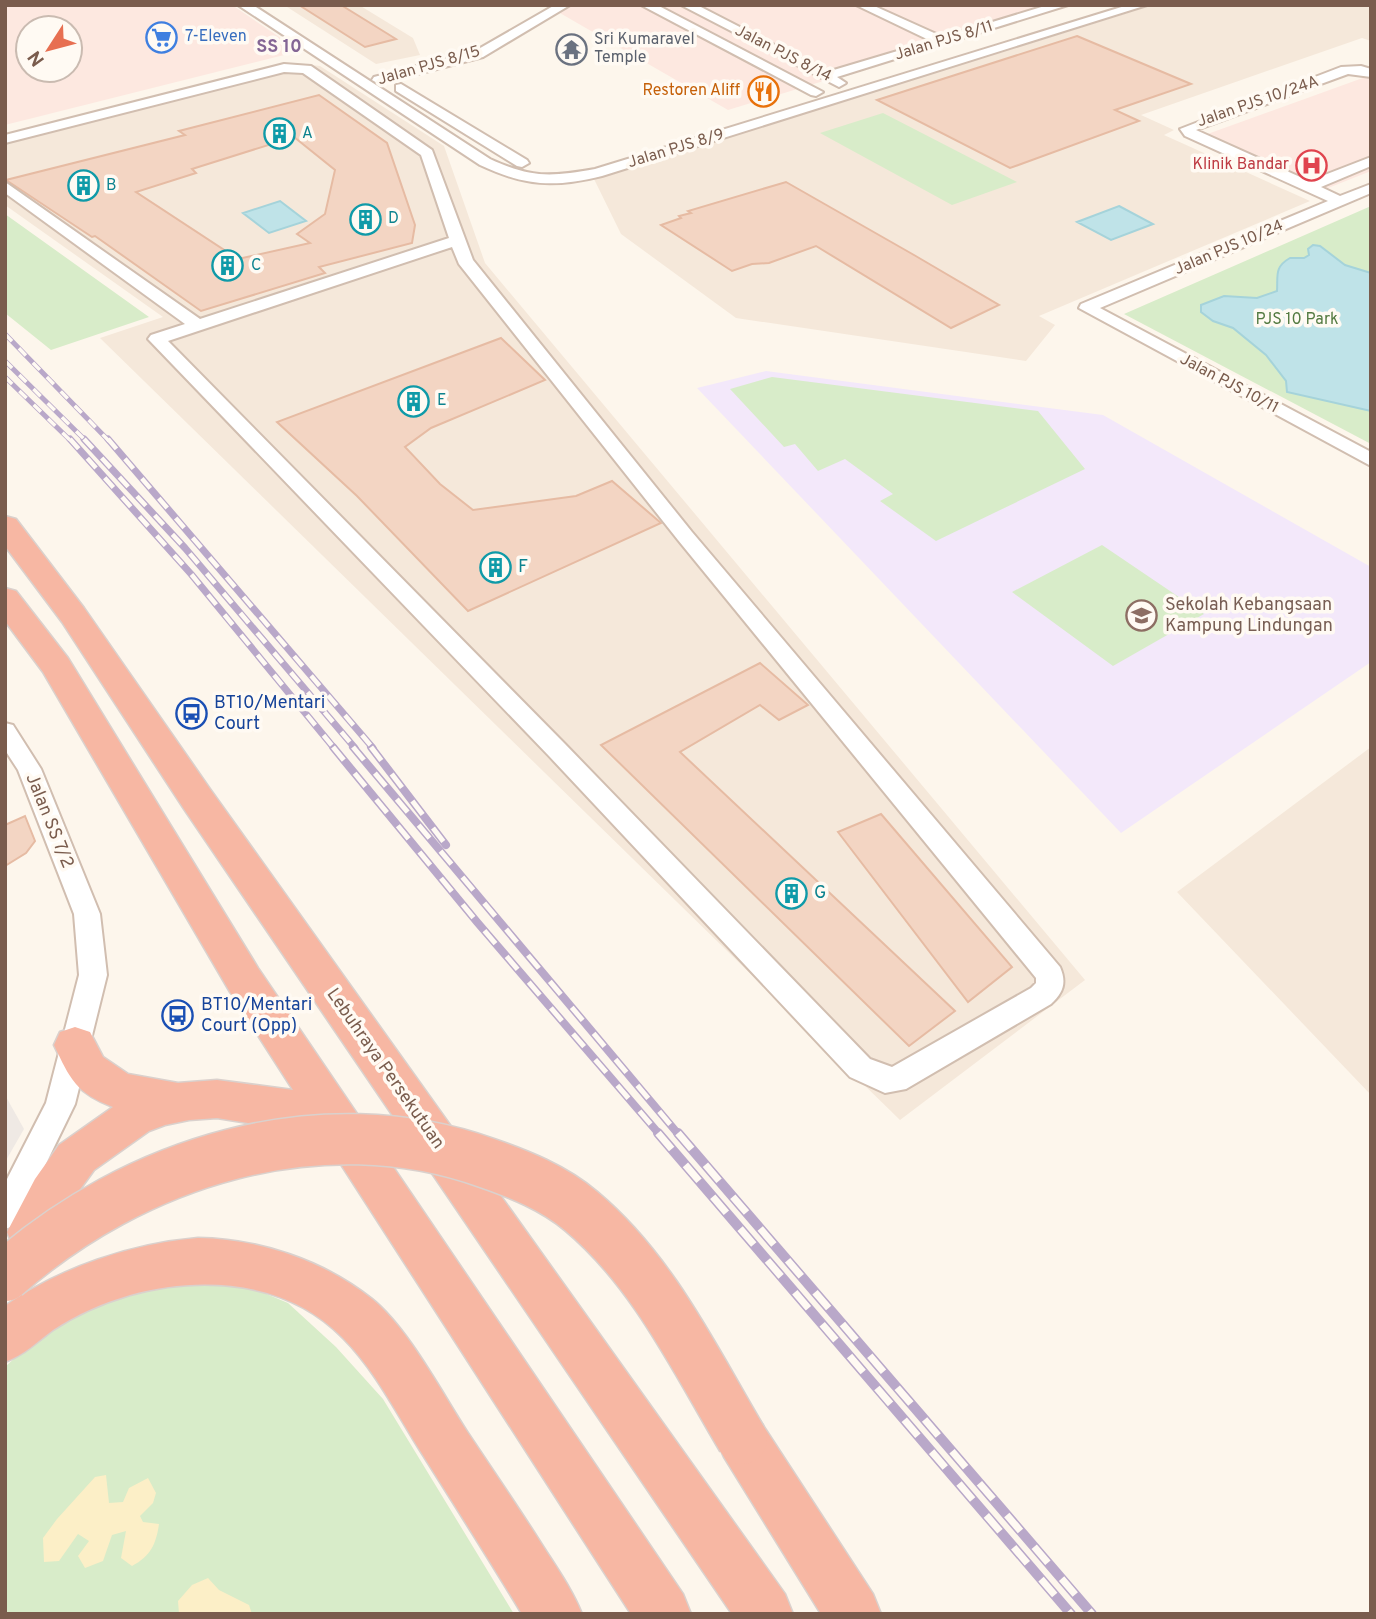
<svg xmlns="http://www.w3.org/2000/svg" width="1376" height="1619" viewBox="0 0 1376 1619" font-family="Overpass,sans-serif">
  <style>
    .residential { fill: #f5e8da }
    .commercial { fill: #fde8e0; fill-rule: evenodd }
    .industrial { fill: #efe9e4 }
    .education { fill: #f3e8fa }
    .green { fill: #d8ecc9 }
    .sand { fill: #fcefc7 }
    .water { fill: #bfe3e8; stroke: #a5d3da; stroke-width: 2 }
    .building { fill: #f3d5c3; stroke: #e6bba3; stroke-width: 2; fill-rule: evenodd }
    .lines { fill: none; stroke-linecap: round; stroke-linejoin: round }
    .minor-casing { stroke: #d1beb0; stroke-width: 4 }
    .highway-casing { stroke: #dad1cd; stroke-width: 3 }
    .minor { fill: #fff; fill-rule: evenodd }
    .highway { fill: #f7b7a3; fill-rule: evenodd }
    .rail-far3-casing { stroke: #b9a8c9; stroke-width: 5 }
    .rail-far2-casing { stroke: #b9a8c9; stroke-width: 7 }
    .rail-far1-casing { stroke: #b9a8c9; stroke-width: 8 }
    .rail-casing { stroke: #b9a8c9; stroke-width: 10 }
    .rail-far3 { stroke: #fffaf3; stroke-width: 3.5; stroke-dasharray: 10; stroke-linecap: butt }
    .rail-far2 { stroke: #fffaf3; stroke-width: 4.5; stroke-dasharray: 13; stroke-linecap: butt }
    .rail-far1 { stroke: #fffaf3; stroke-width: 5; stroke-dasharray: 17; stroke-linecap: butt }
    .rail { stroke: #fffaf3; stroke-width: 7; stroke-dasharray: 21; stroke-linecap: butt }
    .highway-bridge-casing { stroke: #dad1cd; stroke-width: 53; stroke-linecap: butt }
    .highway-bridge { stroke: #f7b7a3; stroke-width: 50 }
    .labels { text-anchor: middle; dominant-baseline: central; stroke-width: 7; stroke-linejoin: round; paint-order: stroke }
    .far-shop-label { font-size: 16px; fill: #366cbe; stroke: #fffaf3; text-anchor: start }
    .far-worship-label { font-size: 16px; fill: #5b616d; stroke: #fffaf3; text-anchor: start }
    .far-street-label { font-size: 16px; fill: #7a5c4d; stroke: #fffaf3 }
    .far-food-label { font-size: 16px; fill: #c56008; stroke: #fffaf3; text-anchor: end }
    .far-culture-label { font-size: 16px; fill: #0d838f; stroke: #fffaf3; text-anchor: start }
    .far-health-label { font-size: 16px; fill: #be3a42; stroke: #fffaf3; text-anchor: end }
    .far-park-label { font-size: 16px; fill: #537a41; stroke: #fffaf3 }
    .far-quarter-label { font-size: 18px; font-weight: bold; fill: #846695; stroke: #fffaf3 }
    .culture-label { font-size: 18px; fill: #0d838f; stroke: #fffaf3; text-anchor: start }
    .education-label { font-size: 18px; fill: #785e54; stroke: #fffaf3; text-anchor: start }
    .transit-label { font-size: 18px; fill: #164399; stroke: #fffaf3; text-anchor: start }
    .street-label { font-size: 18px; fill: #7a5c4d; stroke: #fffaf3 }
  </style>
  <rect width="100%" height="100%" fill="#fdf6ec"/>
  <path class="residential" d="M284,5H359L413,38L420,55L376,64Z
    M1153,5H1371V41L1362,38L1141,115L1174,130L1164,135L1310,201L1039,316L1055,325L1026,361L736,318L621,234L594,179Z
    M293,63L320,66L444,146L485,263L1085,980L900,1120L100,338L163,317L5,205V138Z
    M1371,747V1095L1177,892Z"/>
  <path class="commercial" d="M5,5H232L300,51L5,125ZM28,28H70V70H28Z
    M546,5H1073L728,110Z
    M1371,75V171L1323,190L1202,136Z"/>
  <path class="industrial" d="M5,1095L24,1129L5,1162Z"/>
  <path class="education" d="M766,371L1103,415L1371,567V662L1121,833L697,388Z"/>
  <path class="green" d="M883,113L1017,182L952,205L820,133Z
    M1371,206V444L1124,314Z
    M5,214L149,317L51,350L5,313Z
    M772,377L1038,411L1085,469L936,541L880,501L893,494L845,459L818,471L795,444L784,447L730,389Z
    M1102,545L1204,614L1113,666L1012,592Z
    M166,1280L238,1282L288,1303L336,1347L383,1399L514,1614H5V1367L55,1321Z"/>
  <path class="sand" d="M106,1475L109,1503L123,1502L129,1488L148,1478L156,1493L153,1503L140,1516L143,1522L159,1524C156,1544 151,1556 132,1566L121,1558L126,1531L112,1535L103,1561L85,1568L78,1556L89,1541L78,1534L59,1561L44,1562L43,1538L57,1519L95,1477Z
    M208,1578L219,1590L249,1605L252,1614H179L178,1601L192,1585Z"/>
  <path class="water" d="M280,201L306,221L269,233L243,213Z
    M1119,206L1153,224L1111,240L1077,222Z
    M1313,245L1320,246L1345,265L1371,273V411L1287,392L1286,381L1266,355L1233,328L1213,321L1201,312V305L1224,296L1257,298L1277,291C1278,276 1274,267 1290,258H1304L1309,255L1308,249Z"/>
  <path class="building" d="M299,5H341L396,39L365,47Z
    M1077,36L1191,84L1115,110L1139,121L1010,168L877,100Z
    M319,95L387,143L415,225L412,243L319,267L325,273L201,311L95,236L92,237L6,180L185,135L179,131ZM294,137L335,170L325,214L297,234L310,243L238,259L136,192L196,173L192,169Z
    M786,182L914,255L999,305L951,328L816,246L769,263L752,264L732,271L661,225L681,218L679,216L691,213L688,211Z
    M501,338L545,380L431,428L405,447L440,484L473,510L576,496L612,481L661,523L468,611L357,496L277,422Z
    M760,663L808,705L779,720L760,705L680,752L955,1011L909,1046L601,745Z
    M881,814L1012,967L968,1002L838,832Z
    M25,816L35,841L26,853L5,866V825Z"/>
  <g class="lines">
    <defs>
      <path id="minor" d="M238,5H253L490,159C531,178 550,177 595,169L1128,5H1147L602,176C553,188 525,186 480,165Z
        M555,5H570L483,57L379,84L372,80L374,77L475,51Z
        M641,5H657L823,92L816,96L811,95Z
        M681,5H697L827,72L931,41L856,5H872L943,37L1048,5H1068L837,77L846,83L839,87Z
        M284,64L311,66L432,150L473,260L692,532L1060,967C1067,983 1063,993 1051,1004L906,1089L885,1093L850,1077L549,756L148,339L151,335L185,324L5,193V182L200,319L449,238L421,155L303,73L284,72L5,143V135ZM452,247L459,264L678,540L1036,978V983L1031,988L892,1067L870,1059L565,744L168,341Z
        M1361,66L1371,69V77L1348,74L1196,130L1309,181L1371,157V166L1321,187L1340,196L1371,184V193L1100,308L1371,452V466L1079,308L1081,304L1328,201L1185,136L1180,129L1341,67Z
        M401,84L527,160L529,163L522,167L517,166L396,91V85Z
        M5,723L13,725L41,769L100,914L107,975L75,1104L16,1225L5,1229V1183L46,1103L79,975L74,914L18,770L5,750Z"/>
      <path id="highway" d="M5,516L16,519L84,608L210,789L785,1594L793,1614H732L184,809L62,622L5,546Z
        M5,588L16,591L68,658L258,968L683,1594L691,1614H631L322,1135L217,1118L189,1120L165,1125L149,1131L94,1170L73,1199L46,1248L30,1254L14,1248L7,1232L35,1179L59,1145L113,1107C76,1093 70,1079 54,1045L60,1032L75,1027L90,1032L103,1057L128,1074L178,1083L217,1080L293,1090L230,992L43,672L5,621Z
        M198,1238C259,1239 323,1260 372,1299C408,1328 442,1393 468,1433C492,1469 516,1504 539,1540C554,1564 571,1587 582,1614H522C489,1559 455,1506 421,1452C397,1414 375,1370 343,1338C288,1281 203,1275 130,1295C103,1303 77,1314 53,1330C37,1342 24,1355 5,1362V1306C62,1267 130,1244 198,1238Z
        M742,1413L760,1421L873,1594L881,1614H821L724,1457L716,1439L724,1421Z"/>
    </defs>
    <use href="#minor" class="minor-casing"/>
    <use href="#highway" class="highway-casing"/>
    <use href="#minor" class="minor"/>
    <use href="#highway" class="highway"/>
    <defs>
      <path id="rail-far3" d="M5,334L109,441
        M5,361L86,441
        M5,377L71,441"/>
      <path id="rail-far2" d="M70,439L191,574L334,748
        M84,439L185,548L355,748
        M108,439L373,748"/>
      <path id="rail-far1" d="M333,747L477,922L660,1135
        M353,747L679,1135
        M371,747L446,845"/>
      <path id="rail" d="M658,1133L1071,1614
        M678,1133L1092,1614"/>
    </defs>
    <use href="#rail-far3" class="rail-far3-casing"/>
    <use href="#rail-far2" class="rail-far2-casing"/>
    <use href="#rail-far1" class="rail-far1-casing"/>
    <use href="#rail" class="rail-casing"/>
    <use href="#rail-far3" class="rail-far3"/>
    <use href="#rail-far2" class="rail-far2"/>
    <use href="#rail-far1" class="rail-far1"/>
    <use href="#rail" class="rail"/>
    <defs>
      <path id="highway-bridge" d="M5,1276C134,1162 320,1103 487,1163C519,1174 554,1188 581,1211C653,1271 695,1360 742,1439"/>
    </defs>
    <use href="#highway-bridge" class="highway-bridge-casing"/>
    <use href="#highway-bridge" class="highway-bridge"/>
  </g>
  <defs>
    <symbol id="supermarket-ring" viewBox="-11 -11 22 22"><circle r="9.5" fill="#fffaf3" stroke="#3f7fe0" stroke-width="1.5"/><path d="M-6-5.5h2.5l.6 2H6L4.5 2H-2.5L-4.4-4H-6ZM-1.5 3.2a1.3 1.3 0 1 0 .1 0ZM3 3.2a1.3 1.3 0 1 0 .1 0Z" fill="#3f7fe0"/></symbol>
    <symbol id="temple-ring" viewBox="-11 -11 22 22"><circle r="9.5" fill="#fffaf3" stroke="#6b7280" stroke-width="1.5"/><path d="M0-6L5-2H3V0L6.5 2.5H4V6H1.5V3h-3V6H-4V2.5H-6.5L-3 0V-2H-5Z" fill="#6b7280"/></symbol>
    <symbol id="restaurant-ring" viewBox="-11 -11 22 22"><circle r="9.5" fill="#fffaf3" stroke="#e8710a" stroke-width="1.5"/><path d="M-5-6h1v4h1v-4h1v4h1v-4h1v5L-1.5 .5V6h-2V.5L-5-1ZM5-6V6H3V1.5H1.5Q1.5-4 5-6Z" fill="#e8710a"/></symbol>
    <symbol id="building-ring" viewBox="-11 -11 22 22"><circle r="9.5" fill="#fffaf3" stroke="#0f9aa8" stroke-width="1.5"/><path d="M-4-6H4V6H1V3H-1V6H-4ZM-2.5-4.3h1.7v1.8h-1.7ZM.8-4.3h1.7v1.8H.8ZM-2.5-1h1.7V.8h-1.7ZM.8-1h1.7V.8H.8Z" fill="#0f9aa8"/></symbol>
    <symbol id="hospital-ring" viewBox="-11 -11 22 22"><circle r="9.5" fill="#fffaf3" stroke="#e0444e" stroke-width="1.5"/><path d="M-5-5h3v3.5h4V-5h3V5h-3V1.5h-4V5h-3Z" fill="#e0444e"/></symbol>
    <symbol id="school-ring" viewBox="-11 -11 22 22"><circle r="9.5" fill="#fffaf3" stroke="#8d6e63" stroke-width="1.5"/><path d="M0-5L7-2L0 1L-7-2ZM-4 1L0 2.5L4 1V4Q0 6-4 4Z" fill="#8d6e63"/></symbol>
    <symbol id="bus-ring" viewBox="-11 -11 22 22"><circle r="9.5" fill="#fffaf3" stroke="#1a4fb4" stroke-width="1.5"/><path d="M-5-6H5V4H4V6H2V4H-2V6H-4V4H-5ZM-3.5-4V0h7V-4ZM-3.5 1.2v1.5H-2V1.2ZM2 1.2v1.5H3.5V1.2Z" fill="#1a4fb4"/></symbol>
  </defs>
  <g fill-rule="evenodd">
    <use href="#supermarket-ring" x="144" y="20" width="35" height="35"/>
    <use href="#temple-ring" x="554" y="32" width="35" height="35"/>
    <use href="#restaurant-ring" x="746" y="74" width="35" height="35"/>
    <use href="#building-ring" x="262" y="116" width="35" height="35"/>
    <use href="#hospital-ring" x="1294" y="148" width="35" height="35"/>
    <use href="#building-ring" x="66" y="168" width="35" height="35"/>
    <use href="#building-ring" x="348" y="202" width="35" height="35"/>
    <use href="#building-ring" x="210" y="248" width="35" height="35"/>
    <use href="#building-ring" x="396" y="384" width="35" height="35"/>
    <use href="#building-ring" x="478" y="550" width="35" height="35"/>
    <use href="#school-ring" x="1124" y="598" width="35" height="35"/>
    <use href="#bus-ring" x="174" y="696" width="35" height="35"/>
    <use href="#building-ring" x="774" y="876" width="35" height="35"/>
    <use href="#bus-ring" x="160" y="998" width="35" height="35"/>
  </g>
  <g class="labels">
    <g class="far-shop-label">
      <text x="185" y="37">7-Eleven</text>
    </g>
    <g class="far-worship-label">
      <text x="594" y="40">Sri Kumaravel<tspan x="594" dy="18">Temple</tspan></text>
    </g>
    <g class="far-street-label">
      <text transform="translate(944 41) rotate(-17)">Jalan PJS 8/11</text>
      <text transform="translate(783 54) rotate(27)">Jalan PJS 8/14</text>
      <text transform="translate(429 66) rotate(-16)">Jalan PJS 8/15</text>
      <text transform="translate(1258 102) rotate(-19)">Jalan PJS 10/24A</text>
      <text transform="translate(676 149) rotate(-17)">Jalan PJS 8/9</text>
      <text transform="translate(1229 248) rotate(-23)">Jalan PJS 10/24</text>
      <text transform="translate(1229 384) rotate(28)">Jalan PJS 10/11</text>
    </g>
    <g class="far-food-label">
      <text x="740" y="91">Restoren Aliff</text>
    </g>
    <g class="far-culture-label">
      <text x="302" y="134">A</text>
      <text x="106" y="186">B</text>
      <text x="388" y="219">D</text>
      <text x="251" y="266">C</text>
      <text x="437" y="401">E</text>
    </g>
    <g class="far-health-label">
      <text x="1289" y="165">Klinik Bandar</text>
    </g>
    <g class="far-park-label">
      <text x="1297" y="320">PJS 10 Park</text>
    </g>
    <g class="far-quarter-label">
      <text x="279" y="47">SS 10</text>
    </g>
    <g class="culture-label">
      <text x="518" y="567">F</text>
      <text x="814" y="893">G</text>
    </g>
    <g class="education-label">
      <text x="1165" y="605">Sekolah Kebangsaan<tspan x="1165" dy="21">Kampung Lindungan</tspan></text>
    </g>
    <g class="transit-label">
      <text x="214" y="703">BT10/Mentari<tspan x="214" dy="21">Court</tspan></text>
      <text x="201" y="1005">BT10/Mentari<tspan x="201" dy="21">Court (Opp)</tspan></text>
    </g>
    <g class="street-label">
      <text transform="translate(49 821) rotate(68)">Jalan SS 7/2</text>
      <text transform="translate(385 1069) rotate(55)">Lebuhraya Persekutuan</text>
    </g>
  </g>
  <rect width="1376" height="1619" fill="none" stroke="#7a5c4d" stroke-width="14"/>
  <g transform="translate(49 49) rotate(234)"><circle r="33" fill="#fffaf3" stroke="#cabbb1" stroke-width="2"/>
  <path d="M0-5L12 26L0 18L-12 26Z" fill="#e76f51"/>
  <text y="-10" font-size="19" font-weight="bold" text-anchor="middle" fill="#7a5c4d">N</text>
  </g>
</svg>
